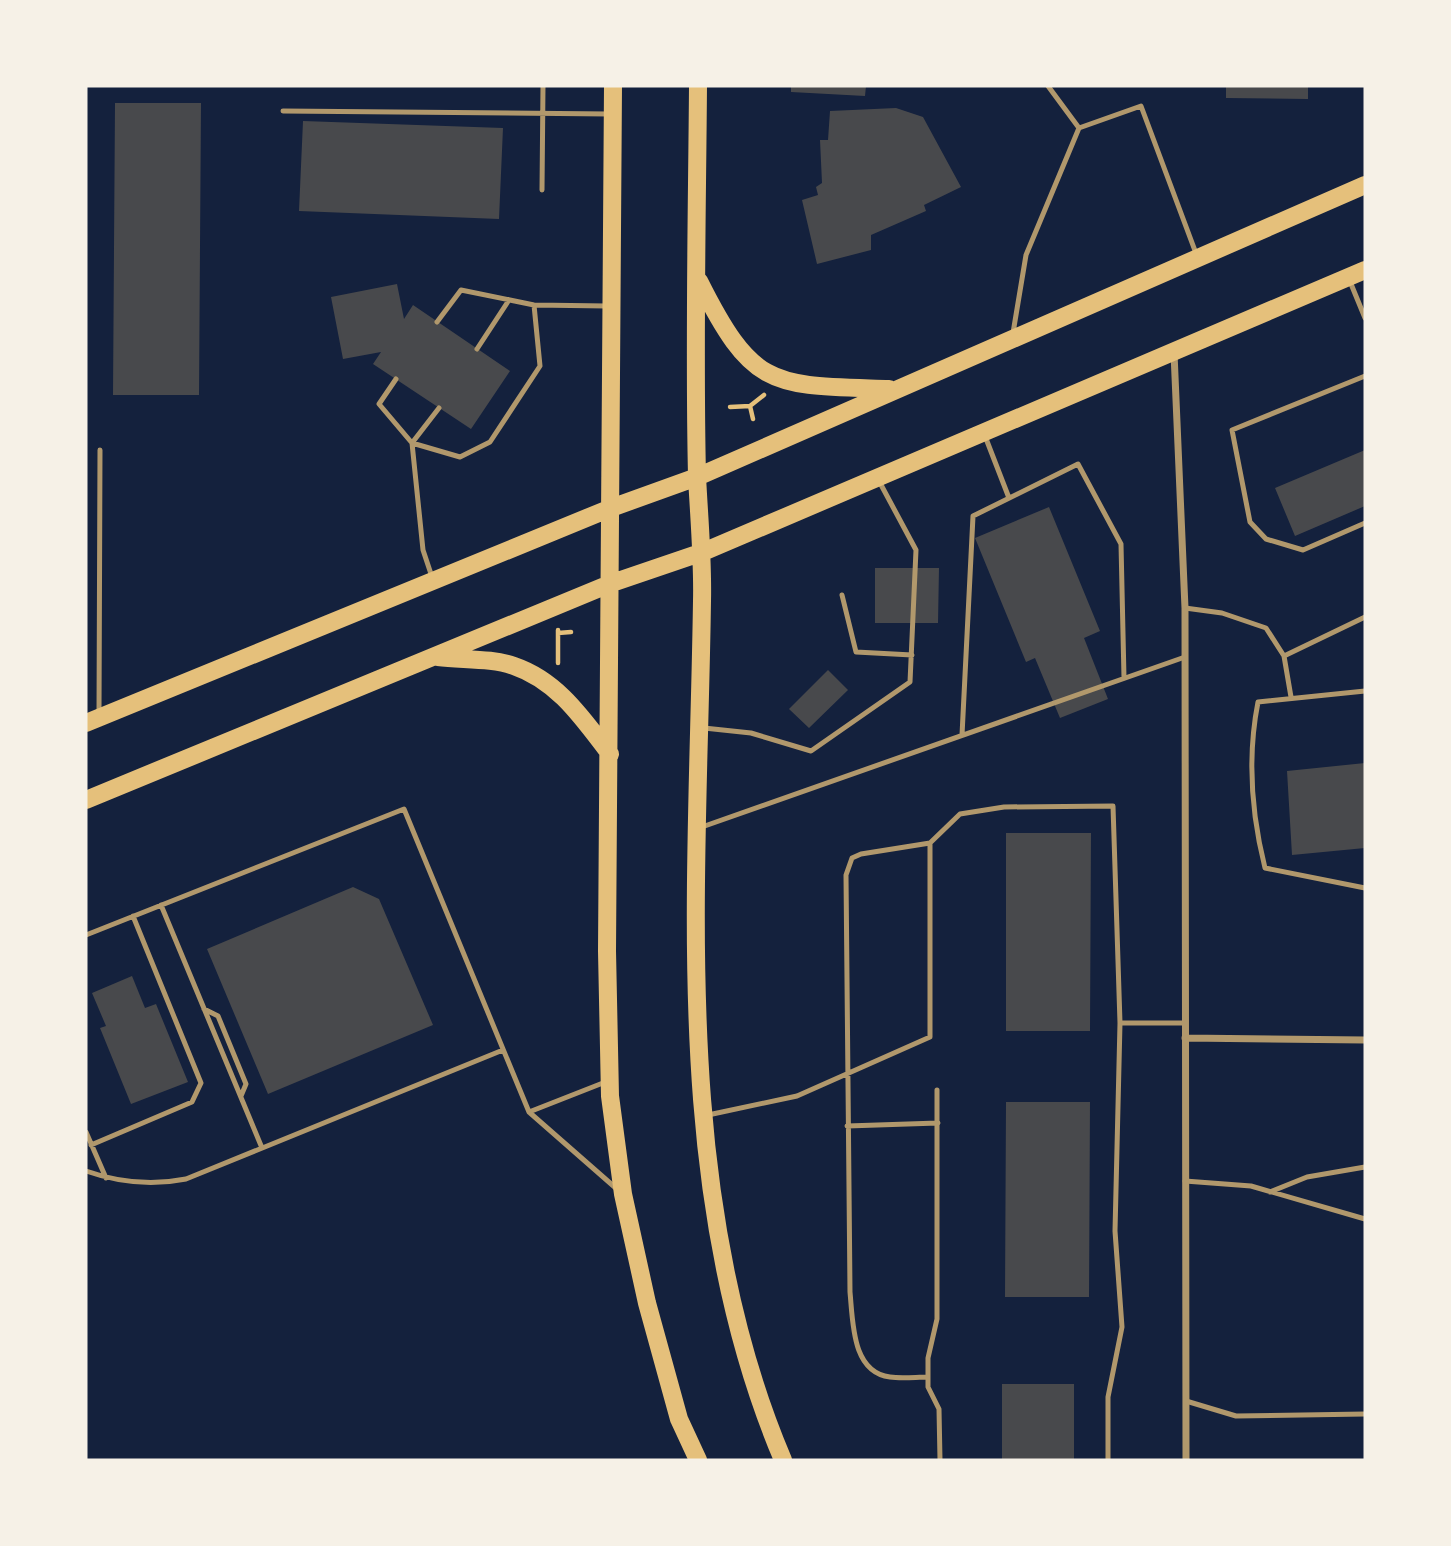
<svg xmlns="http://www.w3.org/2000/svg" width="1451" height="1546" viewBox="0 0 1451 1546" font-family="'PT Sans',sans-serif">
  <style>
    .building { fill: #48494c }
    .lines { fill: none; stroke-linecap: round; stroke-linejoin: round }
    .path { stroke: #e5c07b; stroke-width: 4.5 }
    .service { stroke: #b1986c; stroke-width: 5 }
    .minor { stroke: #b1986c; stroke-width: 7 }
    .primary { stroke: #e5c07b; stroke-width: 18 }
  </style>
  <rect width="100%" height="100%" fill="#14213d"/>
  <path class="building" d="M791,86H866L865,96L791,92Z
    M1226,86H1308V99L1226,98Z
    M115,103H201L199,395H113Z
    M896,108L923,117L961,187L924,205L926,211L871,235V250L817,264L802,200L818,195L816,187L822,183L820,140H828L830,111Z
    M303,121L503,128L499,219L299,211Z
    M397,284L404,319L413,305L510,371L471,429L373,364L381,352L343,359L331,297Z
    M1365,450V506L1295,536L1275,488Z
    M1049,507L1100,631L1084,638L1108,699L1060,718L1035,658L1026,662L975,538Z
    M875,568H939L938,623H875Z
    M828,670L848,690L809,728L789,709Z
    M1365,763V848L1292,855L1287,771Z
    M1006,833H1091L1090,1031H1006Z
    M353,887L379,899L433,1025L268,1094L207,949Z
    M132,976L145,1008L156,1004L188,1082L131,1104L100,1028L106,1026L92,993Z
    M1006,1102H1090L1089,1297H1005Z
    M1002,1384H1074V1460H1002Z"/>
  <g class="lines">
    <path class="path" d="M750,406L753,419
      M730,407L750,406L764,395
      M558,630V663
      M558,633L571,632"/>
    <path class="service" d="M1048,86L1079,128
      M283,111L609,114
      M542,190L543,86
      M1349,279L1365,318
      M437,322L461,290L534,305L607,306
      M1013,333L1026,255L1079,128L1141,106L1197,256
      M477,349L509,300
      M1365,376L1232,430L1250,522L1266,539L1303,550L1365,523
      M396,379L379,404L412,443L439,408
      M985,436L1009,498
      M432,577L423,550L412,443L460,457L490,442L540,366L534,305
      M842,595L856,652L912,655
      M1185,608L1222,613L1266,628L1284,656L1291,697
      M1284,656L1365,617
      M1365,691L1258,702C1247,758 1251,812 1265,868L1365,888
      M99,713L100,450
      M704,728L751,733L811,751L910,682L916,550L879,481
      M962,735L973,516L1078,464L1121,544L1124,678
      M699,828L1185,657
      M161,905L262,1148
      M86,935L404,809L529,1112L618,1190
      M204,1009L218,1016L246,1084L241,1096
      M1120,1023H1185
      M937,1090V1319L928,1358V1387L939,1409L940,1460
      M529,1112L608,1081
      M708,1115L797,1096L930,1037V843
      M847,1126L938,1123
      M86,1132L106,1178
      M91,1145L192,1102L201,1083L133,916
      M86,1171C120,1183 151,1186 186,1179L503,1050
      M1185,1181L1251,1186L1365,1219
      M1270,1192L1307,1177L1365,1167
      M928,1377C916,1377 902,1379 890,1377C852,1372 853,1323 850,1292L846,875L852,858L861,854L930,843L960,814L1004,807L1113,806L1120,1023L1115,1231L1122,1327L1108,1397V1460
      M1186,1401L1236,1416L1365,1414"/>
    <path class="minor" d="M1174,353L1185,608L1186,1460
      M1185,1038L1365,1040"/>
    <path class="primary" d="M613,86L607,951L610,1096L623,1194L647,1303L679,1419L698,1460
      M698,86C697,216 694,346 697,476C699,517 703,559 702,601C698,885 669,1192 783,1460
      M699,281C754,391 773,385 889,389
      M438,657C462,660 492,658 514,666C558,681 583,719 610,754
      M86,723L611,508L697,477L1365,185
      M86,800L612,583L703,552L1365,270"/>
  </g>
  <rect width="1451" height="1546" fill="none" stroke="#f6f1e7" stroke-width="175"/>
</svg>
